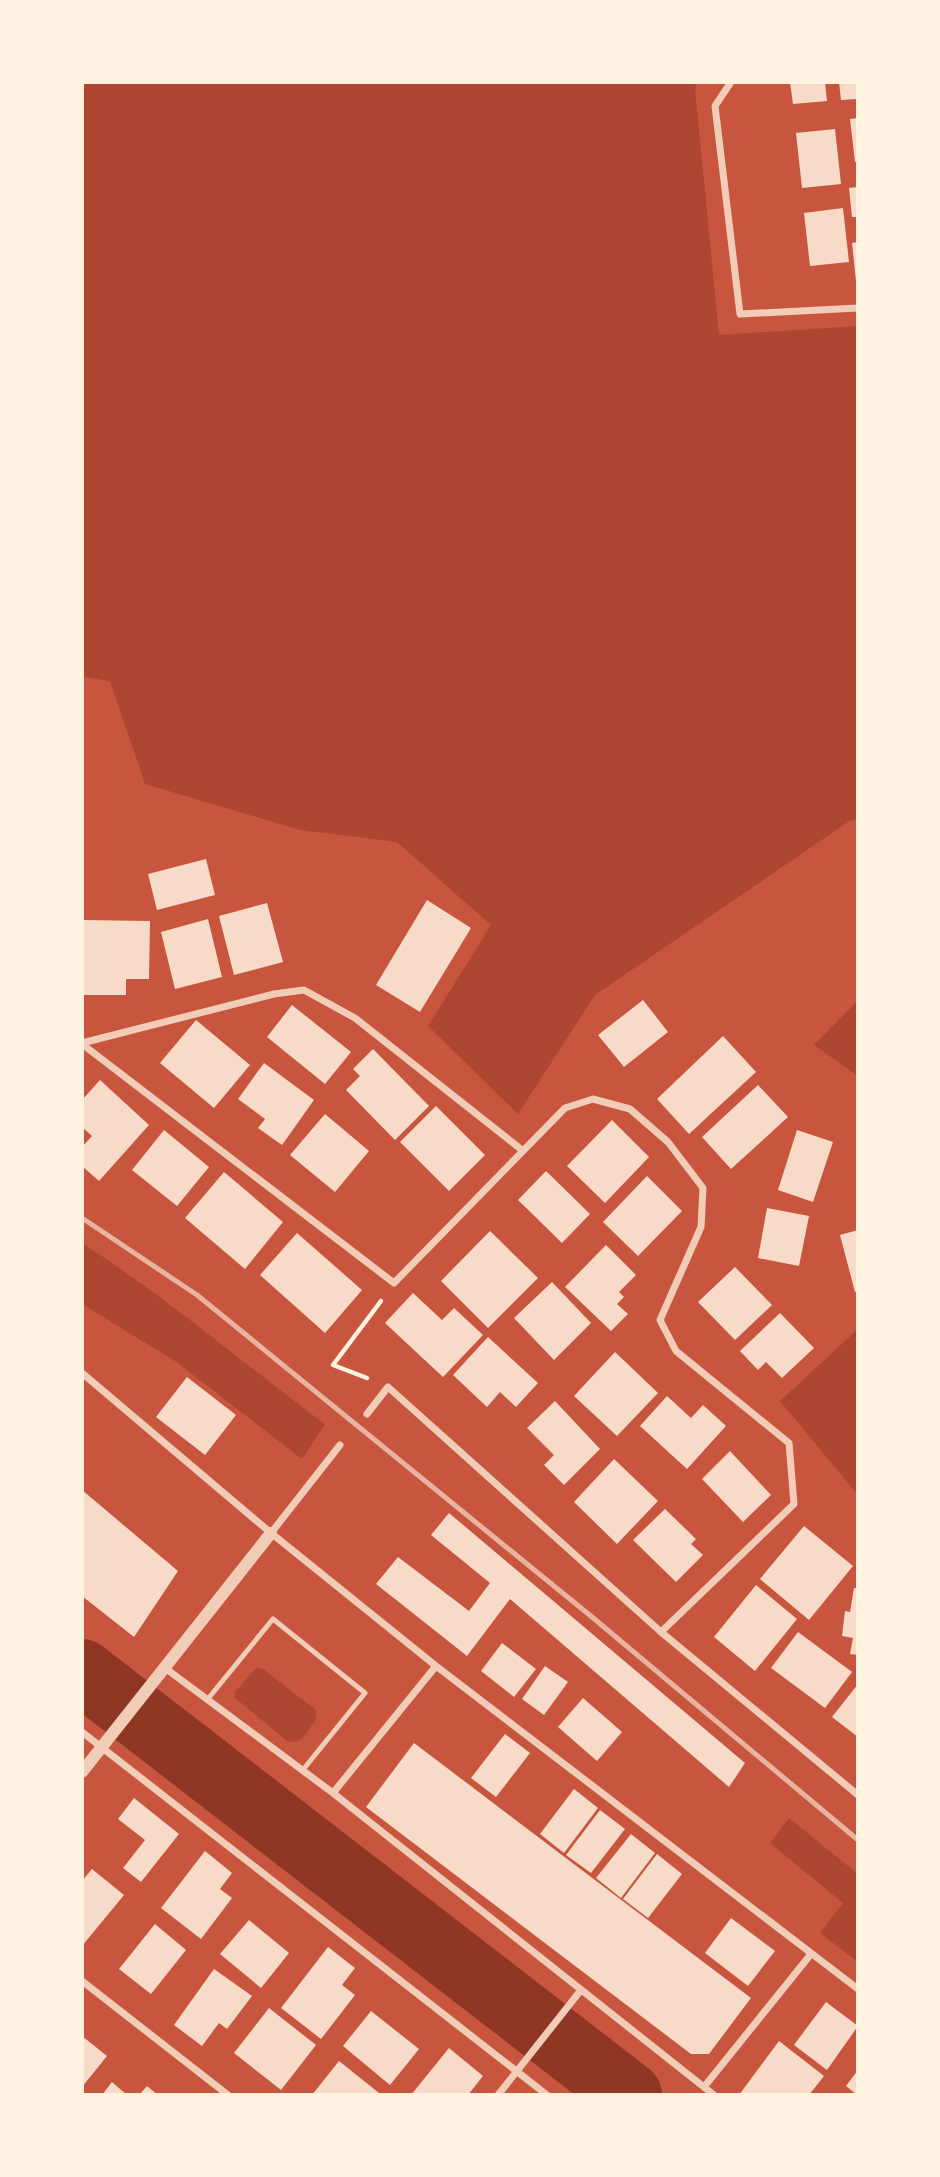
<svg xmlns="http://www.w3.org/2000/svg" width="940" height="2177" viewBox="0 0 940 2177" font-family="'Archivo Narrow',sans-serif">
  <style>
    .green { fill: #ae4732 }
    .lines { fill: none; stroke-linecap: round; stroke-linejoin: round }
    .river { stroke: #8f3625; stroke-width: 66 }
    .building { fill: #f7dbc8 }
    .path { stroke: #fff3e0; stroke-width: 4.5 }
    .service { stroke: #f1ccb7; stroke-width: 5 }
    .minor { stroke: #f1ccb7; stroke-width: 7 }
    .tertiary { stroke: #f1ccb7; stroke-width: 12 }
    .rail { stroke: #e9b49f; stroke-width: 5 }
  </style>
  <rect width="100%" height="100%" fill="#c8553d"/>
  <path class="green" d="M82,82H697L695,88L719,335L858,326V818L848,822L595,995L518,1114L428,1026L491,925L397,842L300,830L145,784L110,681L82,677Z
    M858,1000V1076L814,1045Z
    M82,1243C167,1298 244,1364 325,1424L302,1459L175,1361L82,1304Z
    M858,1329V1495L780,1401Z
    M256,1668L263,1669L316,1710V1720C308,1730 300,1748 286,1740L235,1698V1692Z
    M789,1818L858,1874V1962L820,1933L843,1903L770,1843Z"/>
  <g class="lines">
    <path class="river" d="M82,1672L629,2095"/>
  </g>
  <path class="building" d="M790,82H825L827,101L793,104Z
    M839,82H858V99L841,100Z
    M858,118V162H855L850,119Z
    M835,129L841,184L802,188L796,133Z
    M858,187V217H852L849,188Z
    M843,208L849,262L810,266L804,213Z
    M858,242V281H856L852,243Z
    M206,859L215,895L157,910L148,874Z
    M427,900L471,928L420,1012L376,985Z
    M267,903L283,962L234,975L219,916Z
    M208,919L222,977L175,989L161,932Z
    M82,920L150,921L149,979H126V995H82Z
    M643,1000L668,1032L624,1067L598,1035Z
    M292,1005L351,1052L325,1084L267,1037Z
    M196,1020L250,1065L214,1108L160,1063Z
    M723,1036L756,1072L689,1134L657,1099Z
    M373,1049L429,1106L395,1140L346,1090L360,1076L353,1069Z
    M264,1063L314,1100L282,1145L258,1128L265,1119L238,1099Z
    M100,1080L149,1125L99,1181L82,1166V1147L92,1136L82,1127V1100Z
    M758,1085L788,1117L731,1169L702,1137Z
    M436,1106L485,1155L449,1191L400,1142Z
    M325,1114L369,1151L335,1192L290,1155Z
    M612,1120L649,1157L605,1203L567,1166Z
    M164,1130L209,1167L177,1206L132,1170Z
    M797,1130L833,1142L813,1202L778,1190Z
    M546,1171L590,1214L562,1243L518,1200Z
    M224,1172L283,1222L245,1269L185,1218Z
    M647,1176L682,1211L638,1256L603,1222Z
    M767,1208L809,1216L799,1266L758,1258Z
    M858,1230V1291L855,1292L840,1235Z
    M490,1231L538,1278L488,1328L441,1281Z
    M297,1233L362,1290L325,1333L260,1275Z
    M606,1245L636,1275L619,1292L624,1297L617,1304L628,1314L611,1331L565,1287Z
    M735,1267L772,1305L735,1340L698,1302Z
    M552,1282L591,1323L554,1360L514,1318Z
    M413,1293L442,1320L454,1308L483,1335L443,1377L385,1323Z
    M780,1313L814,1348L782,1378L766,1362L758,1370L740,1351Z
    M488,1337L538,1383L516,1407L500,1392L487,1407L453,1375Z
    M615,1352L658,1393L617,1436L574,1396Z
    M187,1377L236,1415L205,1455L156,1417Z
    M667,1396L691,1418L703,1405L726,1426L687,1469L640,1426Z
    M555,1401L600,1449L564,1485L544,1465L554,1455L527,1428Z
    M730,1451L771,1495L743,1522L702,1479Z
    M614,1459L658,1501L617,1544L574,1502Z
    M82,1490L178,1571L134,1637L82,1596Z
    M665,1509L696,1539L691,1544L703,1555L676,1582L633,1540Z
    M449,1513L745,1763L729,1787L510,1599L467,1656L376,1584L398,1557L469,1611L490,1583L431,1535Z
    M804,1526L853,1566L809,1620L760,1579Z
    M756,1585L797,1619L755,1671L714,1637Z
    M854,1588H858V1655L850,1654L853,1638L842,1636L845,1611L850,1612Z
    M798,1632L852,1672L825,1708L771,1668Z
    M502,1643L536,1669L514,1697L481,1671Z
    M545,1666L568,1682L544,1715L522,1699Z
    M858,1684V1737L832,1717Z
    M583,1698L622,1732L597,1761L558,1727Z
    M505,1734L530,1753L496,1797L471,1778Z
    M414,1743L751,1998L709,2054H691L366,1807Z
    M574,1789L598,1808L564,1853L540,1834Z
    M134,1798L179,1834L141,1882L123,1868L145,1840L118,1819Z
    M600,1810L625,1829L591,1873L566,1855Z
    M631,1834L655,1853L621,1898L596,1878Z
    M205,1851L232,1873L220,1889L232,1898L201,1939L161,1908Z
    M657,1854L682,1874L648,1918L623,1899Z
    M92,1869L124,1895L82,1946V1881Z
    M731,1918L775,1951L748,1986L705,1953Z
    M249,1920L289,1953L261,1988L220,1954Z
    M155,1924L186,1950L151,1994L119,1969Z
    M328,1947L355,1968L342,1985L355,1995L321,2039L281,2008Z
    M214,1969L252,1996L227,2029L219,2023L202,2046L174,2025Z
    M826,2002L858,2026L827,2070L794,2045Z
    M269,2008L316,2045L281,2090L234,2053Z
    M371,2011L419,2049L390,2085L343,2046Z
    M82,2036L107,2056L82,2087Z
    M779,2041L824,2076L809,2095H739Z
    M449,2048L483,2076L468,2095H411Z
    M339,2061L379,2093L378,2095H312Z
    M858,2070V2095H857L846,2086Z
    M112,2082L127,2095H102Z
    M147,2086L158,2095H139Z"/>
  <g class="lines">
    <path class="path" d="M367,1378L333,1365L381,1301"/>
    <path class="service" d="M207,1700L273,1619L365,1693L302,1771"/>
    <path class="minor" d="M731,82L715,106L740,314L858,308
      M82,1043L274,994L304,990L355,1018L522,1150
      M82,1044L394,1283L565,1108L593,1099L630,1109L668,1142L703,1188L701,1227L660,1320L676,1351L789,1443L794,1504L661,1632
      M82,1373L271,1533L436,1666L858,1989
      M367,1414L388,1387L661,1632L858,1795
      M271,1533L340,1445
      M165,1668L333,1793L714,2095
      M82,1732L547,2095
      M333,1793L436,1666
      M82,1981L228,2095
      M704,2087L811,1954
      M498,2095L581,1990"/>
    <path class="tertiary" d="M82,1772L271,1533"/>
    <path class="rail" d="M82,1218L197,1295L592,1617L858,1840"/>
  </g>
  <rect width="940" height="2177" fill="none" stroke="#fff3e0" stroke-width="168"/>
</svg>
